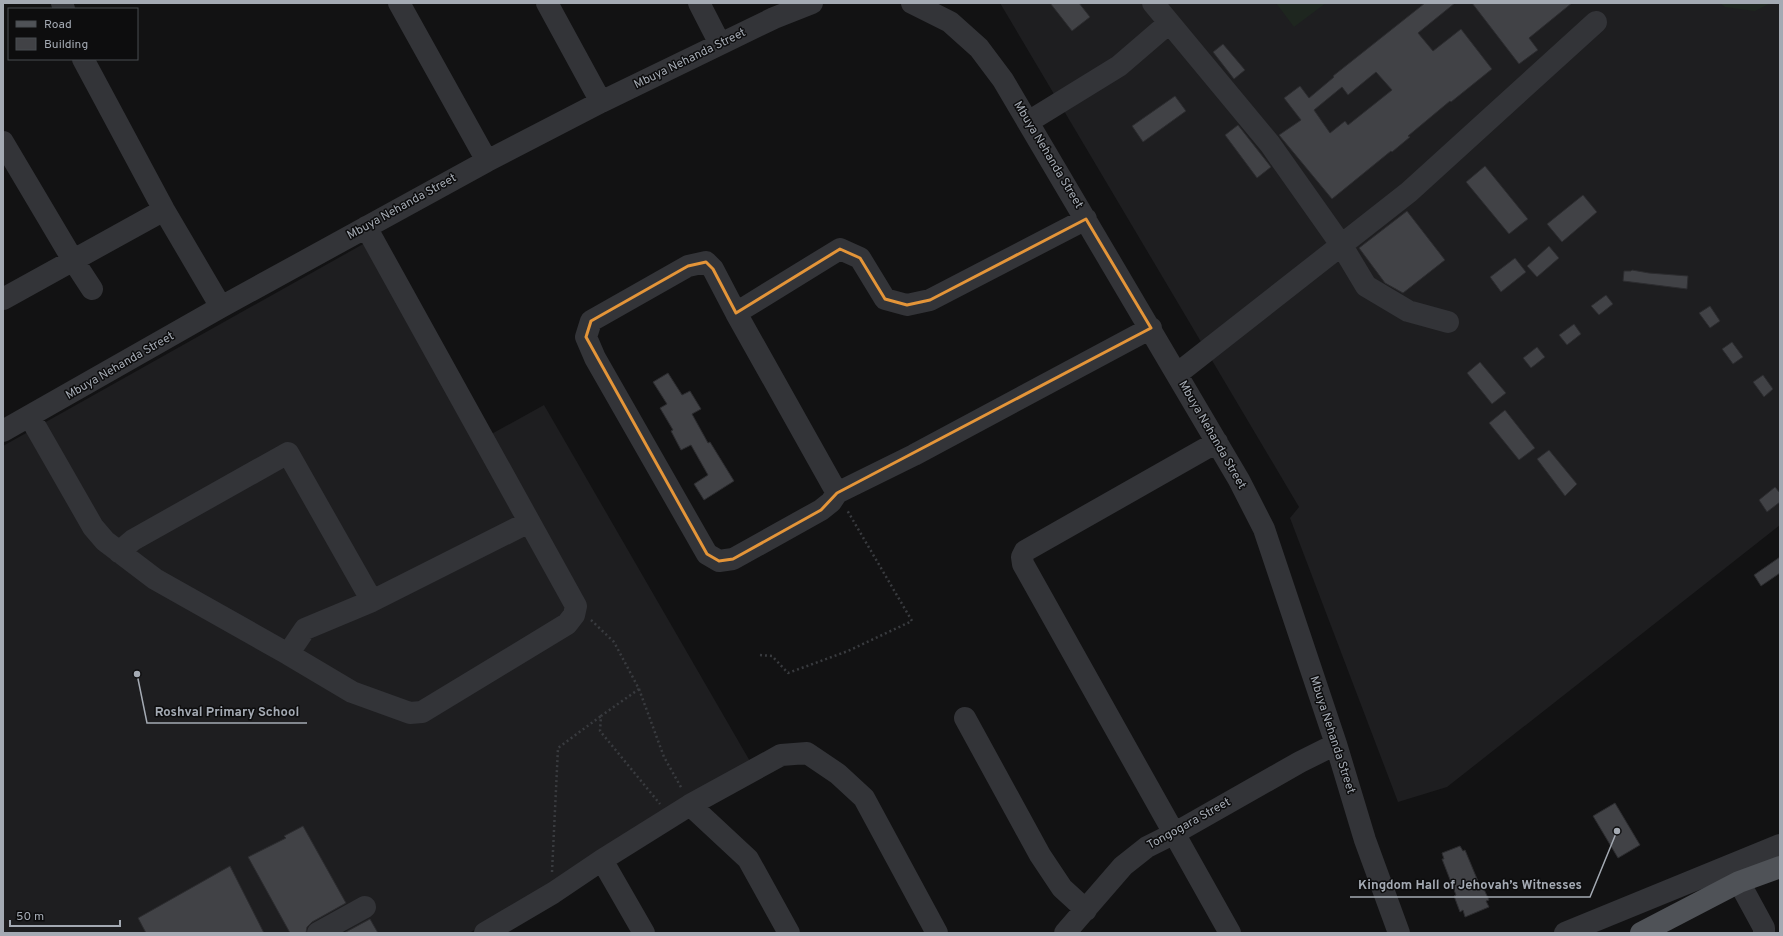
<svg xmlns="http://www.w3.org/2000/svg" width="1783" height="936" viewBox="0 0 1783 936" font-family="Overpass,sans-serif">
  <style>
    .built { fill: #1e1e20 }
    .green { fill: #1e261f }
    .building { fill: #414246; stroke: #2c2c2f; fill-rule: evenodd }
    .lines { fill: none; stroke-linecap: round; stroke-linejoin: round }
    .path { stroke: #393b3f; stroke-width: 2.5; stroke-dasharray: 2 3; stroke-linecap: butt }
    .minor { stroke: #333438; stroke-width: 22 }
    .major { stroke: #4f5257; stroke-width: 22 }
    .marked { fill: none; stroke: #e49539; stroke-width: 3; stroke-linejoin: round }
    .labels { text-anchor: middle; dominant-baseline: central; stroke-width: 3; stroke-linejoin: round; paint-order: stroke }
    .street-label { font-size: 12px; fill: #a4aab3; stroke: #0d0d0e }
    .leader { fill: none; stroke: #a4aab3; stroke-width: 1.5 }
    .callout-dot { fill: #a4aab3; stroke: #0d0d0e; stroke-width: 1.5 }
    .callout-label { font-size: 13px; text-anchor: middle; font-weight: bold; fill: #a4aab3; stroke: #0d0d0e; stroke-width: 3; stroke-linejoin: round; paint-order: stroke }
  </style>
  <rect width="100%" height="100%" fill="#121213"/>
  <path class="built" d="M1000,3H1780V525L1447,787L1398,802L1290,518L1299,507Z
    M365,243L477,442L544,405L751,763L546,890L469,933H3V446Z"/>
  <path class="green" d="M1276,3H1326L1294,27Z
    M1720,3H1771L1755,11L1725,7Z"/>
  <path class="building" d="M1050,3H1079L1090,17L1072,31Z
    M1425,3H1455L1418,33L1433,51L1461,29L1492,69L1451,102L1450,101L1408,136L1410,137L1392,152L1391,151L1332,199L1279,135L1301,120L1284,98L1300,86L1309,98L1334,77L1333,76ZM1376,72L1392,90L1348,125L1345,121L1330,133L1314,110L1342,87L1348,95Z
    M1472,3H1572L1529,38L1538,50L1519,64Z
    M1223,44L1245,70L1234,79L1213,52Z
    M1175,96L1186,111L1143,142L1132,126Z
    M1238,125L1271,167L1257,178L1225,135Z
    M1485,166L1528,219L1509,234L1466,182Z
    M1583,195L1597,212L1562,242L1547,224Z
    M1407,211L1445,260L1403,293L1385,283L1359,248Z
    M1549,246L1559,258L1537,277L1527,266Z
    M1515,258L1526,272L1501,292L1490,277Z
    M1632,270L1649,273L1688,276L1687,289L1623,281L1624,271H1631Z
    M1606,295L1613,304L1599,315L1591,306Z
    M1710,306L1720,321L1710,328L1699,313Z
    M1574,324L1581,334L1567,345L1559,335Z
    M1732,342L1743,357L1733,364L1722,349Z
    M1537,347L1545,357L1531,368L1523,358Z
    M1480,362L1506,393L1492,404L1467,373Z
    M668,373L682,395L690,391L701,409L692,414L708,443L710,442L734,481L704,500L694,484L708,475L691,445L681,450L671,431L673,430L660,408L667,404L653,382Z
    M1763,375L1773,389L1764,397L1753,382Z
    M1505,410L1535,448L1519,460L1489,423Z
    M1549,450L1577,484L1565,496L1537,459Z
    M1775,487L1780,493V502L1767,512L1759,500Z
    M1780,557V573L1761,586L1754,575Z
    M1615,803L1640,845L1618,858L1593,816Z
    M303,826L346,903L312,922L307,927L306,933H290L248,857L286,838L284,836Z
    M1460,846L1463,851L1465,850L1480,886L1482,885L1489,900L1486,901L1489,907L1465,917L1463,910L1460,912L1454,896L1456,895L1442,859H1444L1442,853Z
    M230,866L264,933H146L138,918Z
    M370,919L378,933H344Z"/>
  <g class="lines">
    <path class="path" d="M591,620L614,642L639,689L601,716L600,731L660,804
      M760,655L772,656L788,673L848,651L912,621L847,510
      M639,689L664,757L682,789
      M552,872L558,748L601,716"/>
    <path class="minor" d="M62,3L64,9
      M399,3L487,161
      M547,3L601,102
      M699,3L720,44
      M912,3L950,22L979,48L1003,80L1239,480L1264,529L1336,744L1365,840L1399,933
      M1153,3L1270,144L1342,246L1366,286L1408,311L1448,322
      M83,59L164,210L221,307
      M1028,122L1119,66L1169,23
      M3,142L73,260L92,289
      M706,262L713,269L736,313L837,493L831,502L821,510L733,559L719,561L707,554L595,358L586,337L591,321L688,266Z
      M3,299L164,210
      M736,313L840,249L860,258L885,299L907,305L930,300L1086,219
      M1177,374L1409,192L1596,22
      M30,417L93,527L105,541L155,579L288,654L352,692L410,713L422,712L567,624L574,615L576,606L366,227
      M3,431L221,307L487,161L601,102L774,18L812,3
      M1217,442L1025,551L1022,557L1023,564L1230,933
      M837,493L914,455L1151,328
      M119,552L133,540L288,453L372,601
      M288,654L305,629L372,601L529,522
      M965,718L1040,855L1062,888L1086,910
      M690,805L781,755L807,753L838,774L864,798L937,933
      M602,860L690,805L748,859L789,933
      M1739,882L1764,928V933
      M318,933L365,907
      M485,933L553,893L602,860L644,933
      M1065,933L1123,866L1147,847L1175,833L1300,762L1336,744
      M1565,933L1780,845"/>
    <path class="major" d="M1641,933L1739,882L1780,867"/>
  </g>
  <path class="marked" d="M1086,219L1151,328L837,493L821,510L733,559L719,561L707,554L586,337L591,321L688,266L706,262L713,269L736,313L840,249L860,258L885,299L907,305L930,300Z"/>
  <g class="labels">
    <g class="street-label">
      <text transform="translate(690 59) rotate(-26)">Mbuya Nehanda Street</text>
      <text transform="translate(1048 155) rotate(59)">Mbuya Nehanda Street</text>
      <text transform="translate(402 207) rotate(-29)">Mbuya Nehanda Street</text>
      <text transform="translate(120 366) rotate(-30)">Mbuya Nehanda Street</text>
      <text transform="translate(1212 435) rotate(60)">Mbuya Nehanda Street</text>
      <text transform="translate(1332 735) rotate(72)">Mbuya Nehanda Street</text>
      <text transform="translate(1189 824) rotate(-29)">Tongogara Street</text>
    </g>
  </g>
  <path class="leader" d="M137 674L147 723H307M1617 831L1590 897H1350"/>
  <g class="callout-dot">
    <circle cx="137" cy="674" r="4"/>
    <circle cx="1617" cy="831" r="4"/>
  </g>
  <g class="callout-label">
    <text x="227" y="716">Roshval Primary School</text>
    <text x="1470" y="889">Kingdom Hall of Jehovah’s Witnesses</text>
  </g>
  <rect width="1783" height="936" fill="none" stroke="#a4aab3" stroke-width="8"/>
  <rect x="8" y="8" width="130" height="52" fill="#0d0d0e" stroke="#494c50"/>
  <rect x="16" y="21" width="20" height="6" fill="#4f5257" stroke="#494c50"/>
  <text x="44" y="28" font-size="12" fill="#a4aab3">Road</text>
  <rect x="16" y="38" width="20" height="12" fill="#414246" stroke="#494c50"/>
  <text x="44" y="48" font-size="12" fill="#a4aab3">Building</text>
  <path d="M10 920v6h110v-6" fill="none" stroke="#a4aab3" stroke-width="2"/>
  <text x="16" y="920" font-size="12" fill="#a4aab3" stroke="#0d0d0e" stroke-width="3" paint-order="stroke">50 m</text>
</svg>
